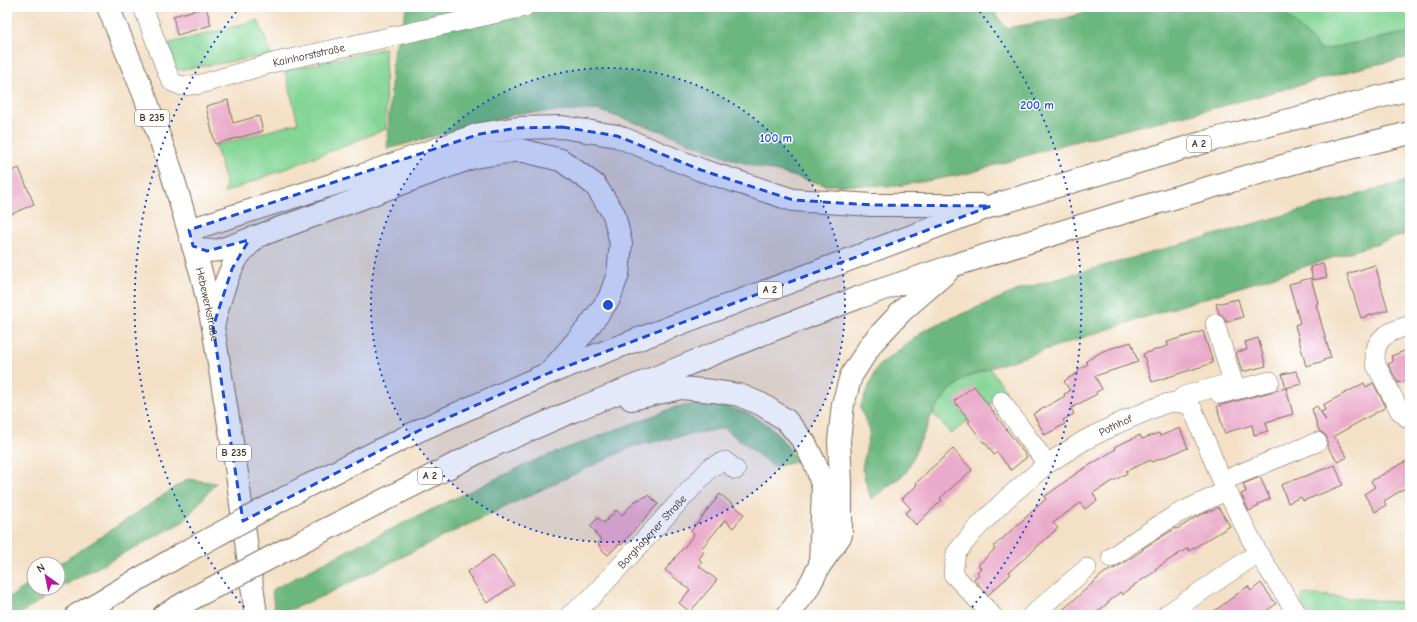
<svg xmlns="http://www.w3.org/2000/svg" width="1417" height="622" viewBox="0 0 1417 622" font-family="'Comic Neue',sans-serif">
  <style>
    .green { fill: #85d696; stroke: #60805a }
    .forest { fill: #6cb77f; stroke: #54704e }
    .building { fill: #eaabca }
    .lines { fill: none; stroke-linecap: round; stroke-linejoin: round }
    .minor-casing { stroke: #7b6a59; stroke-width: 20 }
    .major-casing { stroke: #7b6a59; stroke-width: 24 }
    .highway-casing { stroke: #7b6a59; stroke-width: 24 }
    .minor { stroke: #fff; stroke-width: 19 }
    .major { stroke: #fff; stroke-width: 22 }
    .highway { stroke: #fff; stroke-width: 22 }
    .highway-bridge-casing { stroke: #7b6a59; stroke-width: 24; stroke-linecap: butt }
    .highway-bridge { stroke: #fff; stroke-width: 22 }
    .marked { fill: #1d4ed8; fill-opacity: 0.2; stroke: #1d4ed8; stroke-width: 3; stroke-dasharray: 8 5; stroke-linejoin: round }
    .ring { fill: none; stroke: #1d4ed8; stroke-width: 2; stroke-dasharray: 2 4 }
    .labels { text-anchor: middle; dominant-baseline: central; stroke-width: 3; stroke-linejoin: round; paint-order: stroke }
    .shield { fill: #fff; stroke: #766a62; stroke-width: 1 }
    .shield-label { font-size: 10px; font-weight: bold; fill: #3b2a1e }
    .street-label { font-size: 11px; fill: #3b2a1e; stroke: #fff }
    .centre { fill: #1d4ed8; stroke: #fff; stroke-width: 2 }
    .ring-label { font-size: 12px; text-anchor: middle; font-weight: bold; fill: #1d4ed8; stroke: #fff; stroke-width: 3; stroke-linejoin: round; paint-order: stroke }
  </style>
  <rect width="100%" height="100%" fill="#fff"/>
  <filter id="ink" filterUnits="userSpaceOnUse"><feTurbulence type="fractalNoise" baseFrequency=".025" numOctaves="2"/><feDisplacementMap in="SourceGraphic" scale="8" xChannelSelector="R" yChannelSelector="G"/><feConvolveMatrix kernelMatrix="1 2 1 2 8 2 1 2 1" color-interpolation-filters="sRGB"/></filter>
  <filter id="wash" filterUnits="userSpaceOnUse"><feTurbulence type="fractalNoise" baseFrequency=".012" numOctaves="4" result="noise"/><feDisplacementMap in="SourceGraphic" scale="16" xChannelSelector="R" yChannelSelector="G"/><feGaussianBlur stdDeviation="0.9" result="paint"/><feColorMatrix in="noise" values="0 0 0 0 0 0 0 0 0 0 0 0 0 0 0 0 0 1.4 0 .05"/><feComposite in="paint" operator="in"/></filter>
  <g filter="url(#wash)">
    <rect width="100%" height="100%" fill="#f3e0c6"/>
    <path class="green" d="M1279,7H1410V32L1321,50Z
      M258,20L272,55L178,70L171,58L167,44Z
      M385,48L386,129L224,193L226,182L217,151L214,146L298,123L285,71Z
      M990,368L1006,391L951,434L933,413L947,393L965,378Z
      M1302,594L1410,603V615H1309L1302,605Z"/>
    <path class="forest" d="M407,7H990L1006,28L1067,18L1098,7H1279L1321,50L1410,32V57L1365,67L1219,107L1065,144L966,174L897,186L825,185L734,160L661,131L597,110L520,113L387,149L393,55Z
      M1410,180V233L1149,316L990,368L965,378L947,393L933,413L906,473L871,499L862,469L870,431L860,408L877,367L926,329L1021,289Z
      M697,404L725,406L749,414L764,422L777,433L798,461L774,467L724,428L634,446L440,538L325,595L292,609L283,612V615H280L274,607L272,590L360,544L533,461L676,407Z
      M188,479L216,483L183,522L72,581L18,615H7V599L34,581V588H58V565Z"/>
    <g id="blocks">
      <path class="building" d="M206,7L211,25L177,35L173,16Z
        M228,100L233,123L259,116L263,131L215,144L206,106Z
        M19,168L34,204L7,216V173Z
        M1323,264L1327,277L1313,280L1310,267Z
        M1375,265L1388,310L1361,318L1347,274Z
        M1311,278L1318,303L1316,304L1331,358L1323,360L1324,361L1306,366L1295,325L1300,323L1289,284Z
        M1238,299L1243,317L1226,322L1223,316L1219,314L1216,304Z
        M1203,331L1213,363L1152,382L1143,354L1168,346L1167,342Z
        M1258,338L1266,366L1242,372L1236,352L1247,350L1245,342Z
        M1131,342L1138,362L1095,376L1102,389L1096,392L1097,394L1071,408L1074,414L1063,420L1065,424L1045,435L1033,414L1065,396L1064,394L1070,391L1064,381L1079,372L1078,370L1088,364L1086,361L1103,351Z
        M1410,349V379L1398,383L1388,364L1393,362L1391,356Z
        M1296,371L1302,384L1286,388L1293,414L1266,422L1268,431L1254,435L1252,425L1224,433L1217,406L1286,388L1282,374Z
        M1364,383L1366,387L1373,383L1386,407L1334,436L1347,457L1338,462L1327,446V437L1324,434L1319,431L1312,409L1317,406L1326,421L1321,412L1325,410L1323,405Z
        M974,386L1027,457L1011,470L997,452L994,455L985,442L984,443L968,422L970,421L954,401Z
        M1180,428L1188,448L1152,462L1151,460L1126,471L1127,473L1093,493L1097,501L1085,509L1080,503L1053,523L1058,528L1009,572L1011,574L988,595L974,579L979,574L977,572L981,568L978,565L995,549L993,547L1046,499L1044,497L1077,473L1116,449L1114,447L1140,435L1142,439L1159,433L1160,436Z
        M953,449L972,470L940,498L942,500L916,525L905,513L911,509L902,499L917,485L916,483L927,473H926Z
        M1410,459V485L1384,501L1386,505L1375,512L1364,494L1375,487L1371,481Z
        M1335,465L1343,485L1303,501L1301,497L1288,503L1281,485Z
        M1260,477L1270,499L1258,504L1259,506L1249,511L1241,494L1246,492L1243,484Z
        M720,494L744,514L733,528L725,520L701,549L704,552L699,559L702,562L699,566L717,580L690,612L679,603L690,590L665,570L694,535L691,531Z
        M649,495L658,504L621,545L619,544L608,555L601,549L598,543L602,540L595,534L596,532L590,526L598,518L604,523L616,510L622,515L635,501Z
        M1218,507L1230,526L1189,551L1188,548L1155,569L1156,571L1134,585V586L1122,595L1120,592L1094,615H1057L1104,573L1117,567L1143,550L1142,549L1145,547L1176,528L1177,529L1198,516L1212,510V511Z
        M493,555L514,585L487,603L467,572Z
        M1261,583L1276,604L1261,615H1209L1248,586L1251,591Z"/>
    </g>
  </g>
  <g filter="url(#ink)">
    <use href="#blocks" fill-opacity="0" stroke="#7b6a59" stroke-width="1"/>
    <g class="lines">
      <defs>
        <g id="minor">
          <path id="s1" d="M143,7L167,72L172,82L182,86L201,84L276,62L525,7"/>
          <path d="M1410,325C1388,332 1371,338 1376,365L1400,411L1410,420"/>
          <path d="M1220,394L1270,381"/>
          <path d="M1001,401L1047,464"/>
          <path d="M1177,402L1184,396L1233,382L1215,324"/>
          <path d="M1222,481L1317,442"/>
          <path d="M1111,558L1139,538L1177,514L1226,491"/>
          <path id="s2" d="M570,615L590,599L711,467L725,461L736,470"/>
          <path id="s3" d="M992,615L953,574L956,553L975,530L1006,499L1047,464L1085,440L1119,423L1159,406L1168,403L1177,402L1189,405L1193,410L1222,481L1258,553L1298,615"/>
          <path d="M1032,615L1087,568"/>
          <path d="M1166,615L1258,553"/>
        </g>
        <g id="major">
          <path id="s4" d="M108,7L144,94L170,167L202,276L213,327L236,467L256,615"/>
        </g>
        <path id="highway" d="M189,230L363,175L480,134L518,128L562,127L617,136L701,170L793,200L872,205H979
          M193,246L207,251L220,250L474,157L520,150L561,160L595,185L614,214L621,244L618,274L609,299L587,329L550,372
          M213,327C218,305 227,272 240,254C245,248 251,243 255,238
          M631,399L681,388L713,391L739,395L761,404L786,420L805,443L817,468L823,488L820,565
          M305,487L420,430L549,373L991,206L1215,139L1410,89
          M289,548L481,451L573,411L767,332L860,297L955,265L1122,213L1317,156L1410,133
          M77,615L182,554
          M164,615L195,597
          M788,615L807,590L820,565L841,535V483L839,441L843,404L851,376L872,343L902,311L947,272"/>
      </defs>
      <use href="#minor" class="minor-casing"/>
      <use href="#major" class="major-casing"/>
      <use href="#highway" class="highway-casing"/>
      <use href="#minor" class="minor"/>
      <use href="#major" class="major"/>
      <use href="#highway" class="highway"/>
      <defs>
        <path id="highway-bridge" d="M182,554L305,487
          M195,597L289,548"/>
      </defs>
      <use href="#highway-bridge" class="highway-bridge-casing"/>
      <use href="#highway-bridge" class="highway-bridge"/>
    </g>
  </g>
  <path class="marked" d="M562,127L617,136L701,170L793,200L872,205L991,206L549,373L420,430L243,521L213,327L232,269L249,240L207,251L193,246L189,230L480,134L518,128Z"/>
  <circle cx="608" cy="305" r="237" fill="#1d4ed8" fill-opacity=".12"/>
  <g class="ring">
    <circle cx="608" cy="305" r="237"/>
    <path d="M248 612A473 473 0 0 1 240 7M976 7A473 473 0 0 1 968 612"/>
  </g>
  <g class="labels">
    <g class="shield">
      <rect x="135" y="110" width="34" height="16" rx="3"/>
      <rect x="1187" y="136" width="24" height="16" rx="3"/>
      <rect x="758" y="282" width="24" height="16" rx="3"/>
      <rect x="217" y="445" width="34" height="16" rx="3"/>
      <rect x="418" y="468" width="24" height="16" rx="3"/>
    </g>
    <g class="shield-label">
      <text x="152" y="118">B 235</text>
      <text x="1199" y="144">A 2</text>
      <text x="770" y="290">A 2</text>
      <text x="234" y="453">B 235</text>
      <text x="430" y="476">A 2</text>
    </g>
    <g class="street-label">
      <text stroke="none"><textPath href="#s1" startOffset="222">Kainhorststraße</textPath></text>
      <text stroke="none"><textPath href="#s4" startOffset="314">Hebewerkstraße</textPath></text>
      <text stroke="none"><textPath href="#s3" startOffset="284">Pothhof</textPath></text>
      <text stroke="none"><textPath href="#s2" startOffset="117">Borghagener Straße</textPath></text>
    </g>
  </g>
  <circle cx="608" cy="305" r="6" class="centre"/>
  <g class="ring-label">
    <text x="1037" y="109">200 m</text>
    <text x="776" y="142">100 m</text>
  </g>
  <rect width="1417" height="622" fill="none" stroke="#fff" stroke-width="24"/>
  <g transform="translate(46 576) rotate(327)"><circle r="19" fill="#ffffff" stroke="#b1aaa5"/>
  <path d="M0-3L7 15L0 10L-7 15Z" fill="#b5179e"/>
  <text y="-6" font-size="11" font-weight="bold" text-anchor="middle" fill="#3b2a1e">N</text>
  </g>
</svg>
